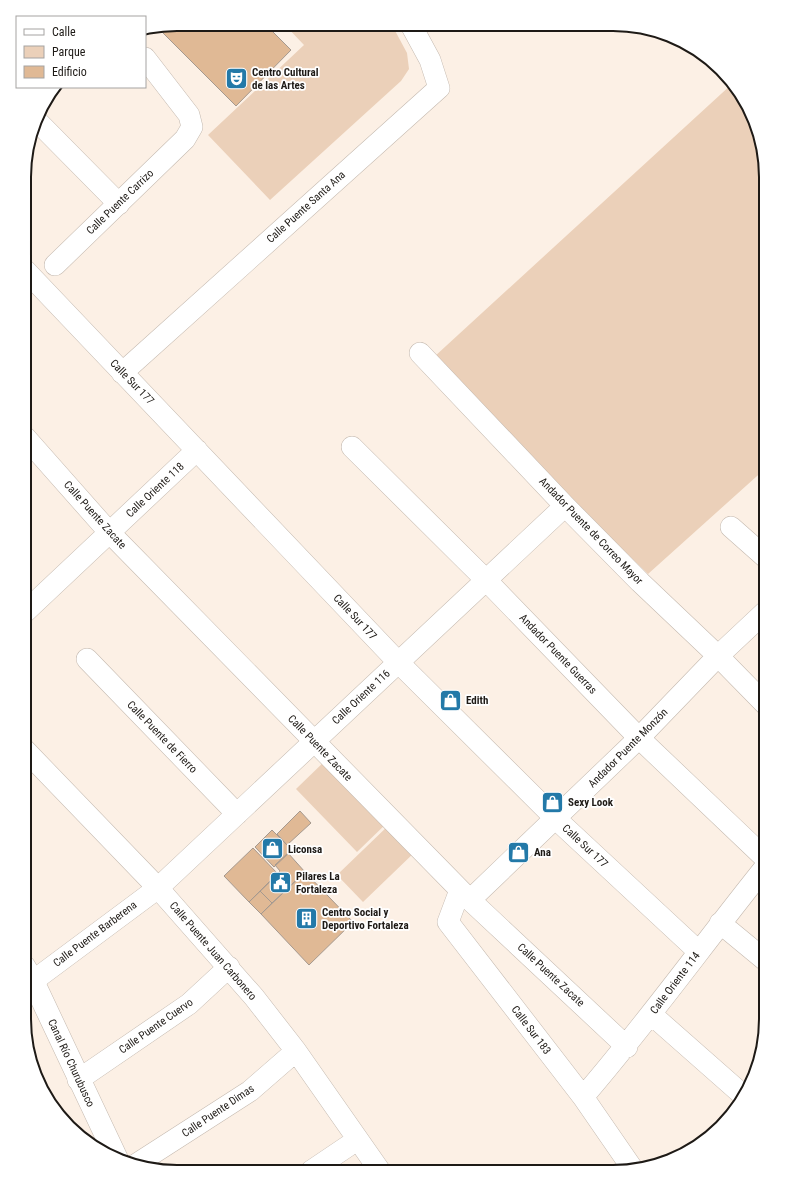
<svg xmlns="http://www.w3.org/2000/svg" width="790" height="1196" viewBox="0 0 790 1196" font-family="'Roboto Condensed',sans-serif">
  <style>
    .green { fill: #ebd0b9 }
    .building { fill: #e0b995; stroke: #a5998f }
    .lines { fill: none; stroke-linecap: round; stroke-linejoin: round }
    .minor-casing { stroke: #c4b9af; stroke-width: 22 }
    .tertiary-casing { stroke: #c4b9af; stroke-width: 23 }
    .minor { stroke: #fff; stroke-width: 21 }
    .tertiary { stroke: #fff; stroke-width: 22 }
    .labels { text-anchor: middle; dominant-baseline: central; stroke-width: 3.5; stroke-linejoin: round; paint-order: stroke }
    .poi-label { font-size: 11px; font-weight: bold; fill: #1e1a16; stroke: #fff; text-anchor: start }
    .street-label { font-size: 11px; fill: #1e1a16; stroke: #fff }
    .rim { fill: none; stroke: #1e1a16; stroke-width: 2 }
  </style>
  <rect width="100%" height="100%" fill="#fcf0e5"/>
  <path class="green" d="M284,24L392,25L407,53L409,69L401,81L270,200L208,135L304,45Z
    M733,83L754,118L766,177V468L648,574L572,500L434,357Z
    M329,757L390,820L357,852L296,789Z
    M391,823L417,850L363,902L337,875Z"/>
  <path class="building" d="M177,24H265L291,50L236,106L157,27Z
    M300,811L311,823L287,845L277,834Z
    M272,830L292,850L274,867L255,847Z
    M253,848L278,874L249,902L224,876Z
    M288,853L305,872L272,903L260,891L280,871L275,865Z
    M305,872L353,922L309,965L261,914Z
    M260,891L272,903L261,914L249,902Z"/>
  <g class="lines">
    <defs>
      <path id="minor" d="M37,121L119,204
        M55,265L185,139L192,127L189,115L145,58
        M25,270L398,662L556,819L698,951
        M420,353L565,506L640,582L718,656L766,705
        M122,373L439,88L430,60L411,25
        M25,437L109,532L470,900L627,1047
        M352,447L486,580L639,738L766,859
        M731,527L766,558
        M25,612L197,450
        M87,659L237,814
        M24,749L158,888L254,997L296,1051L380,1171
        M460,890L448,922L583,1097L632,1168
        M470,900L639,738L718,656L766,611
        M720,923L766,961
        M33,981L158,888L565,506
        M651,1014L744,1096
        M78,1080L189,1004L229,967
        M583,1097C647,1023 704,943 766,866
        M135,1165L250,1091L296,1051
        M311,1171L357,1140"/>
      <path id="tertiary" d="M24,966L33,981L117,1159"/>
    </defs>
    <use href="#minor" class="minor-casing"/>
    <use href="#tertiary" class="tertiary-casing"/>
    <use href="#minor" class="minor"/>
    <use href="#tertiary" class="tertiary"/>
  </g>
  <defs>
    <symbol id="theatre-square" viewBox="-11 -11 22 22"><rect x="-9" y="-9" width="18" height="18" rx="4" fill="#2379a8" stroke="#fff"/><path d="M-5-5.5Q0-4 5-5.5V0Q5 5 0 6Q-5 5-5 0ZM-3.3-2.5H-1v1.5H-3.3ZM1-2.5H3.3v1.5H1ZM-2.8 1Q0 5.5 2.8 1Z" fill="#fff"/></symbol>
    <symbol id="shop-square" viewBox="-11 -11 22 22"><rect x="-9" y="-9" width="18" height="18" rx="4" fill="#2379a8" stroke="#fff"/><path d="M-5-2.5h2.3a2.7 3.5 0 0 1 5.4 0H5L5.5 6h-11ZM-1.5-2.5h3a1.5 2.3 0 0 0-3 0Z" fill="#fff"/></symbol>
    <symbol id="civic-square" viewBox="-11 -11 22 22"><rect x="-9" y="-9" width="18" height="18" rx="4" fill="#2379a8" stroke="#fff"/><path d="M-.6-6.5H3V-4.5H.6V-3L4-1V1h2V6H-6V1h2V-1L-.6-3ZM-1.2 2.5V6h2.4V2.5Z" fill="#fff"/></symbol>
    <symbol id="building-square" viewBox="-11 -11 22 22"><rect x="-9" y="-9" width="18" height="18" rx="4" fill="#2379a8" stroke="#fff"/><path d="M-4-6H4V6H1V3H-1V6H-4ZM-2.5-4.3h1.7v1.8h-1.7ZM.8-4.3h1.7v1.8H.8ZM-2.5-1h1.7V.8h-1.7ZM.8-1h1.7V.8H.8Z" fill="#fff"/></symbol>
  </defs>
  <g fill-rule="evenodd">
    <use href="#theatre-square" x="224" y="66" width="25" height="25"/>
    <use href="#shop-square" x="438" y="688" width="25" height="25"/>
    <use href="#shop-square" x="540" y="790" width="25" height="25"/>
    <use href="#shop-square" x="260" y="836" width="25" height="25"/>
    <use href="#shop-square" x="506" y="840" width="25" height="25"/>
    <use href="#civic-square" x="268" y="870" width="25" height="25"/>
    <use href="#building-square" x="294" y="906" width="25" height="25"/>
  </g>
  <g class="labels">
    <g class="poi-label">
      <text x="252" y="72">Centro Cultural<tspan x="252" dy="13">de las Artes</tspan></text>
      <text x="466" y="700">Edith</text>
      <text x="568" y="802">Sexy Look</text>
      <text x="288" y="849">Liconsa</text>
      <text x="534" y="852">Ana</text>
      <text x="296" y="876">Pilares La<tspan x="296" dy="13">Fortaleza</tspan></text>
      <text x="322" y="912">Centro Social y<tspan x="322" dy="13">Deportivo Fortaleza</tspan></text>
    </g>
    <g class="street-label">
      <text transform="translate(120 202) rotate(-44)">Calle Puente Carrizo</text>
      <text transform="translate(306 207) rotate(-42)">Calle Puente Santa Ana</text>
      <text transform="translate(132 382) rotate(46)">Calle Sur 177</text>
      <text transform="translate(155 490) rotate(-43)">Calle Oriente 118</text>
      <text transform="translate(95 515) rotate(48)">Calle Puente Zacate</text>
      <text transform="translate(591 531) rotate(46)">Andador Puente de Correo Mayor</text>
      <text transform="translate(355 617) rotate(47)">Calle Sur 177</text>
      <text transform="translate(558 654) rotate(46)">Andador Puente Guerras</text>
      <text transform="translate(361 697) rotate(-43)">Calle Oriente 116</text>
      <text transform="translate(162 737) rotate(46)">Calle Puente de Fierro</text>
      <text transform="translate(320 748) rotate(46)">Calle Puente Zacate</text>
      <text transform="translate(628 748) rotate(-45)">Andador Puente Monzón</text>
      <text transform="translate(585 846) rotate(43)">Calle Sur 177</text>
      <text transform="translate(95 934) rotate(-37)">Calle Puente Barberena</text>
      <text transform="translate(213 951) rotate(49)">Calle Puente Juan Carbonero</text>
      <text transform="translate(551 975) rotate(43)">Calle Puente Zacate</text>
      <text transform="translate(675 983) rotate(-53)">Calle Oriente 114</text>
      <text transform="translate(156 1026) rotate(-35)">Calle Puente Cuervo</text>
      <text transform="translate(531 1030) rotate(53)">Calle Sur 183</text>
      <text transform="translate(71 1063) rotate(65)">Canal Río Churubusco</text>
      <text transform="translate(218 1111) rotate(-34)">Calle Puente Dimas</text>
    </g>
  </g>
  <path d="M0 0H790V1196H0ZM177 31H613A146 146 0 0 1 759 177V1019A146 146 0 0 1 613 1165H177A146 146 0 0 1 31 1019V177A146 146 0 0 1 177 31Z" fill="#fff" fill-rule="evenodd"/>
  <path class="rim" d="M177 31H613A146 146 0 0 1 759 177V1019A146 146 0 0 1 613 1165H177A146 146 0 0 1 31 1019V177A146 146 0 0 1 177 31Z"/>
  <rect x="16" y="16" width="130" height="72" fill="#ffffff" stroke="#a5a3a2"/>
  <rect x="24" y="29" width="20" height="6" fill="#ffffff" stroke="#a5a3a2"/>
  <text x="52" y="36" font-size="12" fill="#1e1a16">Calle</text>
  <rect x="24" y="46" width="20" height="12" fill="#ebd0b9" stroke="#a5a3a2"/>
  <text x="52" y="56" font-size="12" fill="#1e1a16">Parque</text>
  <rect x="24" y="66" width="20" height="12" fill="#e0b995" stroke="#a5a3a2"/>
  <text x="52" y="76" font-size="12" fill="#1e1a16">Edificio</text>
</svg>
